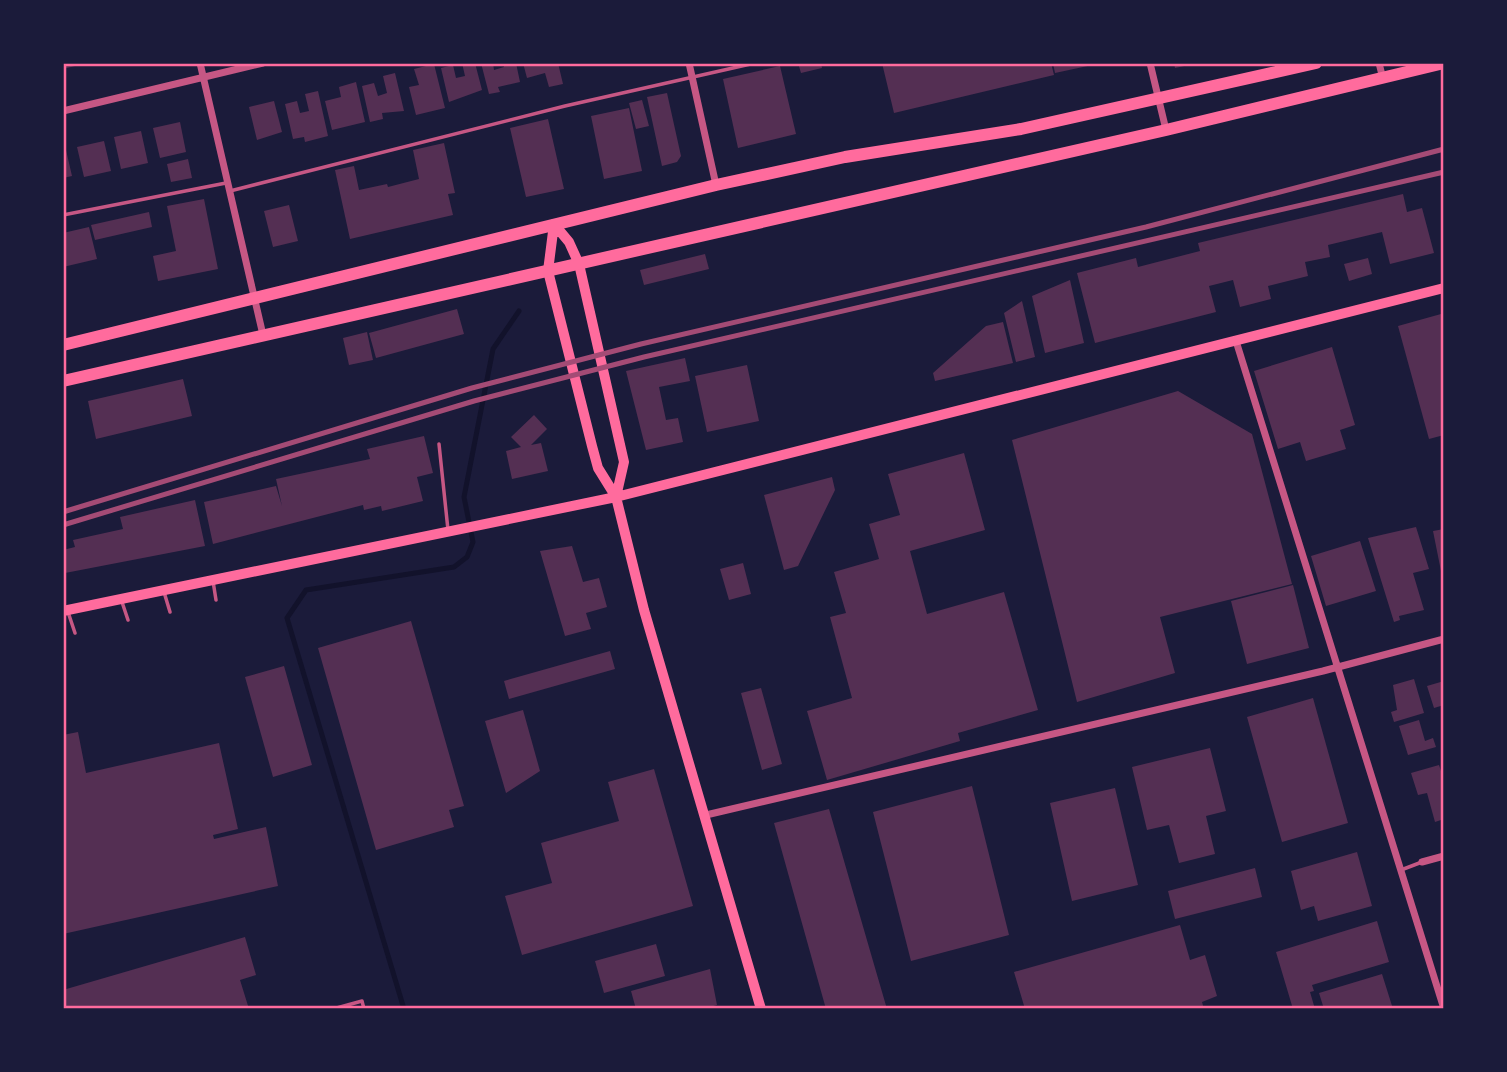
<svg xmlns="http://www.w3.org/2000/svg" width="1507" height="1072" viewBox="0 0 1507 1072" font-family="Figtree,sans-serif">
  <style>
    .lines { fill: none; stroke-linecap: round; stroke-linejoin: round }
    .stream { stroke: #12122b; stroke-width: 5 }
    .building { fill: #542f53 }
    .service { stroke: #c65784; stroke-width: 3.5 }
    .minor { stroke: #c65784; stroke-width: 7 }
    .secondary { stroke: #ff6b9d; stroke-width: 10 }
    .primary { stroke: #ff6b9d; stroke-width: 12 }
    .rail { stroke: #a44b75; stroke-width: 5 }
    .neatline { fill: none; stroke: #ff6b9d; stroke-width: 2.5 }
  </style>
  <rect width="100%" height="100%" fill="#1b1b3a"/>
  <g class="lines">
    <path class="stream" d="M404,1009L287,618L306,590L454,567L467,557L473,542L464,497L493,349L519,311"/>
  </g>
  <path class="building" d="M63,63H83V64L63,69Z
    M462,63H475L482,90L449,102L441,68L453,65L456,78L465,76Z
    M481,63H493L494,70L504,67L503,63H516L520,82L498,87L500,92L489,94Z
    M523,63H558L563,84L549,87L545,73L527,78Z
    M798,63H821L822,68L801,73Z
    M882,63H1051L1054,75L894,113Z
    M1053,63H1097V64L1055,73Z
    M1174,63H1188L1189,65L1175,68Z
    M434,64L445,108L416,115L409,87L419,85L414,69Z
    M780,66L796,134L738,148L723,79Z
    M395,73L404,111L382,113L383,119L370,122L362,86L374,83L378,96L387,93L383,76Z
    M356,82L365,122L332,130L325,101L341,97L339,87Z
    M318,91L328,136L305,142L304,137L293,139L285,104L297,101L300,113L309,111L305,94Z
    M667,93L681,156L677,162L662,166L647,97Z
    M642,100L649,126L636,129L629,103Z
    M274,101L282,132L257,140L249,107Z
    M629,108L642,171L604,179L591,116Z
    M548,119L564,189L526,197L510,128Z
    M180,122L186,152L160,158L153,128Z
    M141,131L148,163L121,169L114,137Z
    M104,141L111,171L84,177L77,147Z
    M444,143L455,193L448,194L453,215L350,239L335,170L354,166L359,190L387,184L388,187L419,179L413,150Z
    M66,150L72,176L63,178V151Z
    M188,159L192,178L171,182L167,164Z
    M1403,194L1407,212L1422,208L1434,253L1390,264L1382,232L1328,245L1330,257L1305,262L1308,276L1268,286L1271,299L1240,307L1233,280L1209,286L1216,312L1095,343L1077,273L1136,258L1138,267L1200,251L1198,243Z
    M204,199L218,269L158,281L153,256L176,251L167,206Z
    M289,205L298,241L273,247L264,211Z
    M149,212L152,227L95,240L91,225Z
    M89,227L97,259L63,267V233Z
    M705,254L709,269L644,285L640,270Z
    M1368,258L1372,274L1349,281L1344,264Z
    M1070,280L1084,343L1045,353L1032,296Z
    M1022,301L1035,357L1016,362L1004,313Z
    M457,309L464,334L376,358L369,333Z
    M1441,314L1444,323V435L1429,439L1398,326Z
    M1003,322L1013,363L935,381L933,373L986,326Z
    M367,332L373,360L349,365L343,338Z
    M1332,347L1355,425L1340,430L1346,449L1306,461L1300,442L1278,449L1254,371Z
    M685,358L690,381L659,387L666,420L678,418L683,442L646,450L626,371Z
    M747,365L759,421L707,432L695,376Z
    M183,379L192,416L96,439L88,401Z
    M1178,391L1252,434L1292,584L1160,617L1175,673L1077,702L1012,440Z
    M534,415L547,429L531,445L541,443L548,471L512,479L506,451L521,447L511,437Z
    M424,436L433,473L417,477L423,501L382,511L381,506L364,510L363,505L213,544L204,502L276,486L282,506L276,479L370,459L367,449Z
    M964,453L985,530L910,551L927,614L1004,592L1038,710L958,733L960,741L827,780L807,711L852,698L830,617L846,613L834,572L879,559L869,524L900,515L888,474Z
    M832,477L835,490L798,566L784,570L764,495Z
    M195,500L205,546L65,573L63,550L75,547L73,540L123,529L120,517Z
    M1416,527L1429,569L1413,573L1424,610L1399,616L1400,620L1394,622L1368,538Z
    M1444,529V581H1443L1433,531Z
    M1360,541L1376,591L1326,606L1311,556Z
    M572,546L583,582L599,578L607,607L586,613L591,629L565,636L540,551Z
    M743,563L751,594L729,600L720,569Z
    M1293,585L1309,648L1247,664L1231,601Z
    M411,621L464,806L449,810L454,827L376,850L318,648Z
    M610,651L615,669L509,699L504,681Z
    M284,666L312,765L273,777L245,677Z
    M1414,679L1424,713L1394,722L1391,712L1397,710L1393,685Z
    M1444,681V705L1434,708L1427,686Z
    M761,688L782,764L762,770L741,693Z
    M1313,698L1348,823L1282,842L1247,717Z
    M523,710L540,771L506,793L485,721Z
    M1419,720L1425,741L1433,738L1436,747L1408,755L1399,726Z
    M78,732L86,773L219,743L238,829L213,835L214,839L266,827L278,886L63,934V735Z
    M1210,748L1226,811L1206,816L1215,854L1179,863L1169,825L1147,830L1132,767Z
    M1439,765L1444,780V819L1435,822L1427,793L1418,795L1411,773Z
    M654,769L693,906L522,955L505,896L552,883L541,843L619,821L608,782Z
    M972,786L1009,935L911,961L873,812Z
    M1115,788L1138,885L1072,901L1050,803Z
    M829,809L873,961L887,1009H826L817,977L774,823Z
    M1357,852L1372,906L1318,921L1314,906L1301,910L1291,871Z
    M1255,868L1262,897L1175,919L1168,891Z
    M1377,921L1389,962L1312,985L1314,991L1310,992L1315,1009H1293L1276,952Z
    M1180,925L1190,960L1205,955L1217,996L1202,1002L1204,1009H1025L1014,972Z
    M245,937L256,975L240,980L249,1009H63V990Z
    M656,944L665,976L604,993L595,961Z
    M710,969L717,1005L703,1009H636L631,991Z
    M1382,974L1393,1009H1324L1319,993Z"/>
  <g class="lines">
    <path class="service" d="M230,191L565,106L755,63
      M63,215L226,183
      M439,444L448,530
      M213,581L216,600
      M164,592L170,612
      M122,602L128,620
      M68,612L75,633
      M1401,870L1422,862
      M333,1009L362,1001L364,1009"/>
    <path class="minor" d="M200,63L263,335
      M689,63L716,185
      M1150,63L1166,130
      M1379,63L1383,79
      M63,111L263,63
      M1236,341L1444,1009
      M706,815L1323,671L1444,639
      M1422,862L1444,856"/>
    <path class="secondary" d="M554,224L548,271L592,446L598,468L616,497L644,610L761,1009
      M554,224L569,242L579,264L624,462L616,497
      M63,611L616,497L1444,288"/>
    <path class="primary" d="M63,345L716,185L845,157L1021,129L1316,63
      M63,381L1166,130L1444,63"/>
    <path class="rail" d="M63,512L472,388L641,344L1146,227L1444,149
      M63,525L474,401L644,357L1444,172"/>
  </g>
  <rect width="1507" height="1072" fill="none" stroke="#1b1b3a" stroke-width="130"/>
  <rect x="65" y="65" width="1377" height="942" class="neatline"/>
</svg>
